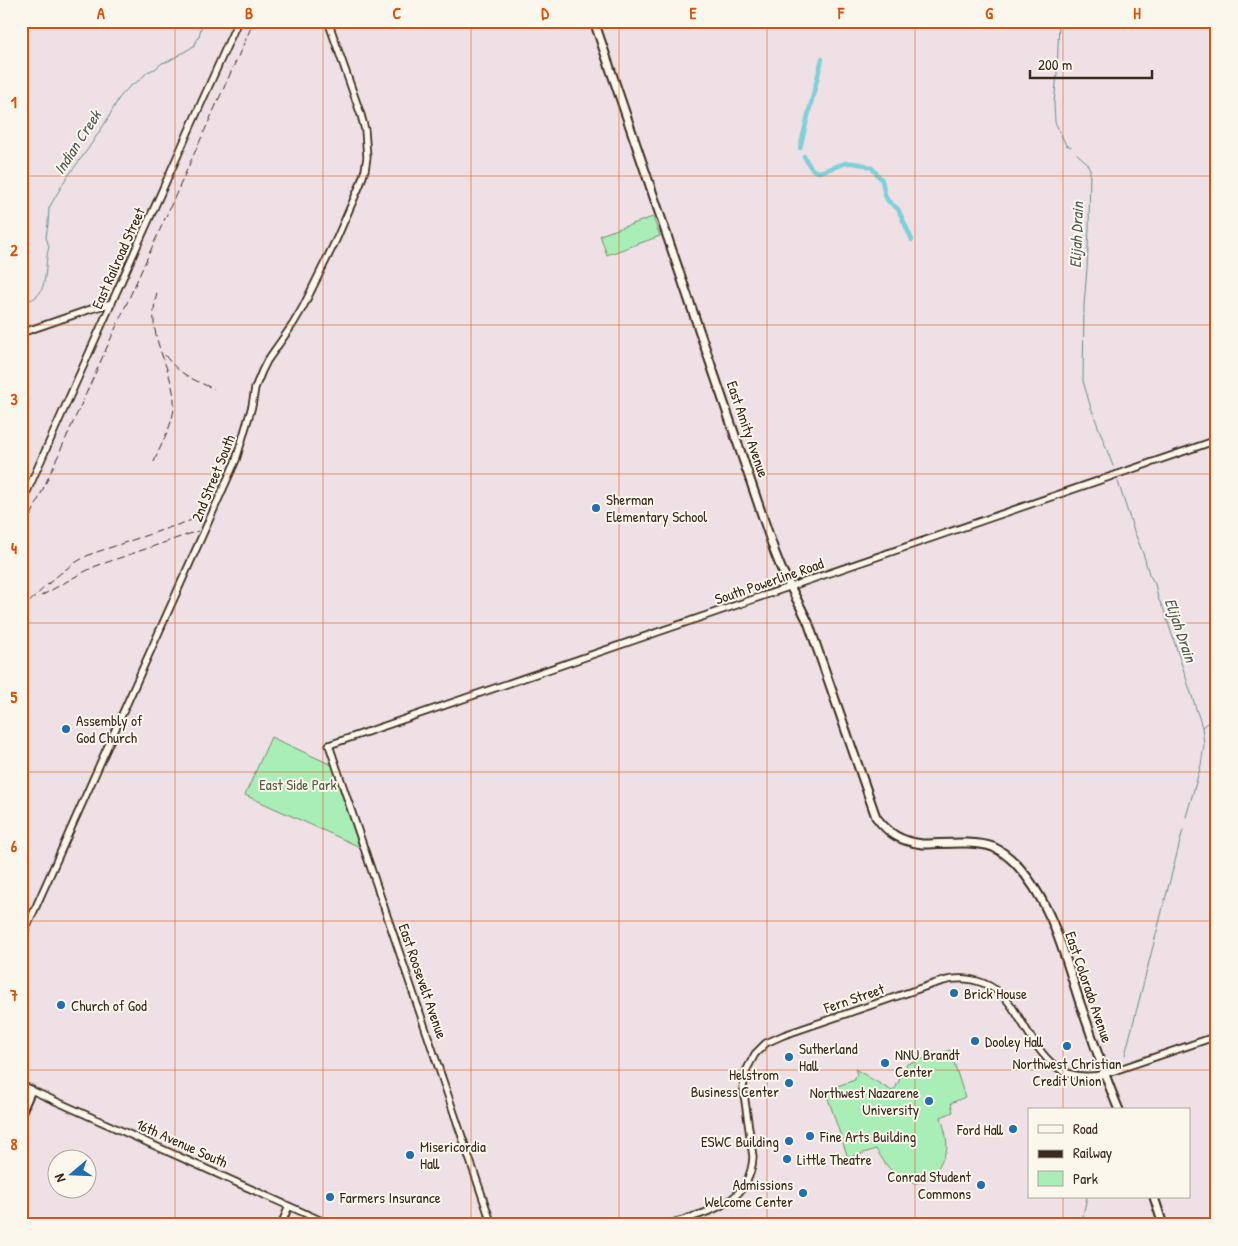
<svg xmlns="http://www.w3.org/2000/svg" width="1238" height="1246" viewBox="0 0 1238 1246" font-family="'Patrick Hand',sans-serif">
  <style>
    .green { fill: #a9edb7; stroke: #728c6a }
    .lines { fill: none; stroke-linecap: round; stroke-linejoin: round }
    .stream { stroke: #648e8e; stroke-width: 1 }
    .canal { stroke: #7fd0d9; stroke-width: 4.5 }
    .minor-casing { stroke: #3b2a1e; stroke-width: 9 }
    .major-casing { stroke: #3b2a1e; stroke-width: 11 }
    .minor { stroke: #fbf7ec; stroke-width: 5.5 }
    .major { stroke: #fbf7ec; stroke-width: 7 }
    .rail { stroke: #3b2a1e; stroke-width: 1; stroke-dasharray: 8 4; stroke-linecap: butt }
    .grid { fill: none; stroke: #d7540e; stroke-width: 1; stroke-opacity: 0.55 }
    .poi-dot { fill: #1f6fb2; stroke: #fbf7ec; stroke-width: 2 }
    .labels { text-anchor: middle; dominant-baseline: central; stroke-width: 4; stroke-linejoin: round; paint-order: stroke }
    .street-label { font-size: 15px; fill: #3b2a1e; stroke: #fbf7ec }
    .poi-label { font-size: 15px; fill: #3b2a1e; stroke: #fbf7ec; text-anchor: start }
    .park-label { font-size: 15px; fill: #565b44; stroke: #fbf7ec }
    .water-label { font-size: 16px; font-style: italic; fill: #4f5c56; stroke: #fbf7ec }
    .neatline { fill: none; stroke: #d7540e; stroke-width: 2 }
    .grid-label { font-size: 16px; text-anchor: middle; font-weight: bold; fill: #d7540e }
  </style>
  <rect width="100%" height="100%" fill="#eee0e5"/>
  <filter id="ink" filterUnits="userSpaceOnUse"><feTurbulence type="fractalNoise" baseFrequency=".02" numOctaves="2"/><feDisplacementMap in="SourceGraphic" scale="10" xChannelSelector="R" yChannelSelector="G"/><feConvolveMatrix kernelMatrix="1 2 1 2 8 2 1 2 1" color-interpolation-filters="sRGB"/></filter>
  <g filter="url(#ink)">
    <path class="green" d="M653,217L660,236L607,255L600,235Z
      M271,737L332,765L360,847L245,795Z
      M950,1050L965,1097L951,1103L953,1112L941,1117C944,1127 947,1137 947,1148C946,1152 943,1158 941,1162C933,1181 916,1190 898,1176C888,1169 882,1159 876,1149L848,1158L826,1092L837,1086L855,1080V1078L857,1075L855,1069L892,1091L895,1089L907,1064Z"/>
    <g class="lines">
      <path class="stream" d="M1059,21L1057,74L1054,103L1055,122L1066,145L1071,147
        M1077,154L1085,161L1090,169L1089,228L1087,268L1084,306L1083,381L1090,405L1113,466
        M21,303C26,301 32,300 36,297C49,286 44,261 49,247L46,237L48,224L49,208L65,180L88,149L107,120L119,98L129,87L141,79L147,72L155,69L162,63L169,61L194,46L199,36L203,21
        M1118,482L1134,531L1144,556L1149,574L1155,584L1158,598L1164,610L1202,727L1204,744L1201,765L1186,817
        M1202,727L1217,715
        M1125,1055L1183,830
        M1081,1225L1087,1197"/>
      <path class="canal" d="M800,148L822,59
        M804,156C808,163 811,172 820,172L846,163H853L865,165L872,168L882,180L885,195L888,201L898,209L912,240"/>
      <defs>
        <path id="minor" d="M21,333L91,309L112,303
          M21,505L238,21
          M21,940L236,460L252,406L255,388L262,371L267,361L293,324L303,307L336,240L360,185L365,170L367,157L365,130L361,115L328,21
          M31,1090L331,1225
          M281,1225L289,1206
          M492,1225L329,745L1217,440
          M667,1225C705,1212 750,1206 753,1157L743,1087L747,1069L755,1054L766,1043L784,1035L933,984C940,982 948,979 955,979C974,977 994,985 1007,1000C1011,1005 1014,1010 1018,1016C1040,1051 1055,1086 1105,1074L1217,1036"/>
        <path id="major" d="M594,21L775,553L781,568L808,622L876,817C889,834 900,841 922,844C942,844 974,840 993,847C1002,851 1008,856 1015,863C1051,900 1064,954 1080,1003C1093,1039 1104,1075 1119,1110
          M21,1086L31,1090L21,1113
          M1154,1197L1163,1225"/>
      </defs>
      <use href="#minor" class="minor-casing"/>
      <use href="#major" class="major-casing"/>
      <use href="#minor" class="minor"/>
      <use href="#major" class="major"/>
      <path class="rail" d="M165,355C178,374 194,380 214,389
        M154,462C161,444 172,427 174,408C176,378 156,352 154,322C153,312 155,302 157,292
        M21,538L254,21
        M41,596L80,574L96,566L198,531
        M21,610C43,589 63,567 91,554L195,519"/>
    </g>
  </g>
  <path class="grid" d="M175,21V1225M323,21V1225M471,21V1225M619,21V1225M767,21V1225M915,21V1225M1063,21V1110M21,176H1217M21,325H1217M21,474H1217M21,623H1217M21,772H1217M21,921H1217M21,1070H1217M1063,1197V1225"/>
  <g class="poi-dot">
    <circle cx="596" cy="508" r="5"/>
    <circle cx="66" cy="729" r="5"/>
    <circle cx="954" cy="993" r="5"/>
    <circle cx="61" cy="1005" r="5"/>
    <circle cx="975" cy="1041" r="5"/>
    <circle cx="1067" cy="1046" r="5"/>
    <circle cx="789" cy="1057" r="5"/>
    <circle cx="885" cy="1063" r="5"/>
    <circle cx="789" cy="1083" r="5"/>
    <circle cx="929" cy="1101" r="5"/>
    <circle cx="1013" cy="1129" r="5"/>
    <circle cx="810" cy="1136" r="5"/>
    <circle cx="789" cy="1141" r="5"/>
    <circle cx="410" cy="1155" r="5"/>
    <circle cx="787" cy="1159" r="5"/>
    <circle cx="981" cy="1185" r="5"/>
    <circle cx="803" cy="1193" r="5"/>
    <circle cx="330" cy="1197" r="5"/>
  </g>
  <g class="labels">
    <g class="street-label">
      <text transform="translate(118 258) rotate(-66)">East Railroad Street</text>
      <text transform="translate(748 429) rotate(71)">East Amity Avenue</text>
      <text transform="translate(213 478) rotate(-68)">2nd Street South</text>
      <text transform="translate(769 581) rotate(-19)">South Powerline Road</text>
      <text transform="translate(423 981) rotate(71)">East Roosevelt Avenue</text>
      <text transform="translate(1089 987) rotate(71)">East Colorado Avenue</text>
      <text transform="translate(854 998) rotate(-19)">Fern Street</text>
      <text transform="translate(182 1143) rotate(24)">16th Avenue South</text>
    </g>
    <g class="poi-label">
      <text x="606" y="499">Sherman<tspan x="606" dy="17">Elementary School</tspan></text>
      <text x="76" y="720">Assembly of<tspan x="76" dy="17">God Church</tspan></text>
      <text x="964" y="993">Brick House</text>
      <text x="71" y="1005">Church of God</text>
      <text x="985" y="1041">Dooley Hall</text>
      <text x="799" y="1048">Sutherland<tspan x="799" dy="17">Hall</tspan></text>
      <text x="895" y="1054">NNU Brandt<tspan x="895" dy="17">Center</tspan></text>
      <text x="1067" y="1063" text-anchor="middle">Northwest Christian<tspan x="1067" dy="17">Credit Union</tspan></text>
      <text x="779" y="1074" text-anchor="end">Helstrom<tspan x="779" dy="17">Business Center</tspan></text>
      <text x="919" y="1092" text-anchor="end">Northwest Nazarene<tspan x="919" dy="17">University</tspan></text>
      <text x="1003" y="1129" text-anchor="end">Ford Hall</text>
      <text x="820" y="1136">Fine Arts Building</text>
      <text x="779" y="1141" text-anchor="end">ESWC Building</text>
      <text x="420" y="1146">Misericordia<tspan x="420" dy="17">Hall</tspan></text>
      <text x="797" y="1159">Little Theatre</text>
      <text x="971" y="1176" text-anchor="end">Conrad Student<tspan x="971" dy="17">Commons</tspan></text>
      <text x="793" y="1184" text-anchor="end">Admissions<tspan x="793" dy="17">Welcome Center</tspan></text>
      <text x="340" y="1197">Farmers Insurance</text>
    </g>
    <g class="park-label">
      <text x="298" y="784">East Side Park</text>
    </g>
    <g class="water-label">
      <text transform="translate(77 142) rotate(-57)">Indian Creek</text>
      <text transform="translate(1076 235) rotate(-88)">Elijah Drain</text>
      <text transform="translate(1181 630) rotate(71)">Elijah Drain</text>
    </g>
  </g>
  <rect width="1238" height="1246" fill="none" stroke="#fbf7ec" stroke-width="55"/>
  <rect x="1028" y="1108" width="162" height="90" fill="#fbf7ec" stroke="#aea59a"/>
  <rect x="1038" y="1125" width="25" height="8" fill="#fbf7ec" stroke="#aea59a"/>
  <text x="1073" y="1134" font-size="15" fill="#3b2a1e">Road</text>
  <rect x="1038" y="1150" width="25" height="8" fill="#3b2a1e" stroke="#aea59a"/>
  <text x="1073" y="1158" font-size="15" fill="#3b2a1e">Railway</text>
  <rect x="1038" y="1171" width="25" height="15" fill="#a9edb7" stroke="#aea59a"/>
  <text x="1073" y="1184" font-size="15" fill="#3b2a1e">Park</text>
  <g transform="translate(72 1174) rotate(251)"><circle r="24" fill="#fbf7ec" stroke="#aea59a"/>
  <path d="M0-4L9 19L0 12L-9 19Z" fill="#1f6fb2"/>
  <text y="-8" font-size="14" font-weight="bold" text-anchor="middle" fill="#3b2a1e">N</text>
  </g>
  <path d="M1030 70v8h122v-8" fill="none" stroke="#3b2a1e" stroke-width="2.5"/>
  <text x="1038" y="70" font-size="15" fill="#3b2a1e" stroke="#fbf7ec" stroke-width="4" paint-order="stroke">200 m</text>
  <rect x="28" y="28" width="1182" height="1190" class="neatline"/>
  <g class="grid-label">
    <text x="101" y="19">A</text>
    <text x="249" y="19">B</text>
    <text x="397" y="19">C</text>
    <text x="545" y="19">D</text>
    <text x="693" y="19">E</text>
    <text x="841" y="19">F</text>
    <text x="989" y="19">G</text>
    <text x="1137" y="19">H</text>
    <text x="14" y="108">1</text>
    <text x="14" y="256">2</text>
    <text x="14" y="405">3</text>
    <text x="14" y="554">4</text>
    <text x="14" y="703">5</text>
    <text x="14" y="852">6</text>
    <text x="14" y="1001">7</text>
    <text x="14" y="1150">8</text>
  </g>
</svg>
